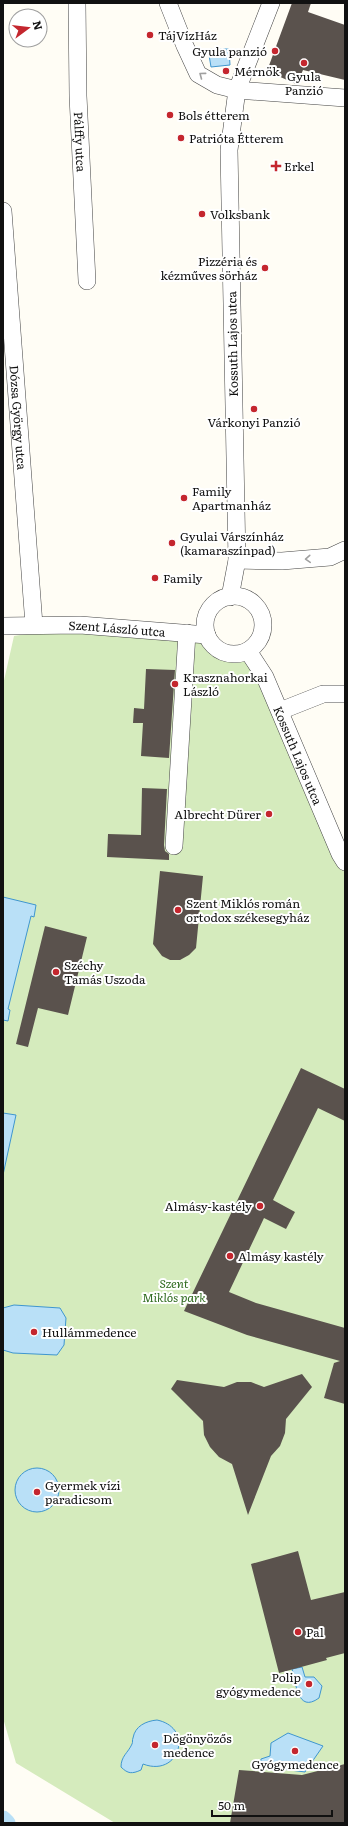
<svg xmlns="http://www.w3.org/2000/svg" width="348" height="1826" viewBox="0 0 348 1826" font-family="Literata,serif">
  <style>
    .green { fill: #d5ebbd }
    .water { fill: #b9e0f7; stroke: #3f96cf }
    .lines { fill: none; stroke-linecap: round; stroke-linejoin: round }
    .canal { stroke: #b9e0f7; stroke-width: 17 }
    .building { fill: #5a524d }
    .minor-casing { stroke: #444; stroke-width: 18 }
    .minor { stroke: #fff; stroke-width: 17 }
    .oneway { stroke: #a0a0a0 }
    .poi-dot { fill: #c4262e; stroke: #fff; stroke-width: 1.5 }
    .labels { text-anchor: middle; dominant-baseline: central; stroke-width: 4; stroke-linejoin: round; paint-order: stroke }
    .poi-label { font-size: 12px; fill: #111; stroke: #fff; text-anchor: start }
    .street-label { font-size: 12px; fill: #111; stroke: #fff }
    .park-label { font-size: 12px; font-style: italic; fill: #2f6b1f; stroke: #fff }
  </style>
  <rect width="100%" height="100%" fill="#fffdf5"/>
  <path class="green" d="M80,625L207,635L212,644L229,654L248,651L345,862V1823H115L16,1763L3,1718V685L14,636Z"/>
  <path class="water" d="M208,49H229L230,65L211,67Z
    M3,897L36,905L34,917L31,916L8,1009L10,1010L8,1021L3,1020Z
    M3,1113L16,1115L3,1175Z
    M14,1305L60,1308L66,1318L64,1345L57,1355L13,1353L3,1350V1308Z
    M15 1490a22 22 0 1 1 44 0a22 22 0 1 1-44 0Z
    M302,1667L305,1677H314L322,1686L319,1698C297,1714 296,1682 292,1669Z
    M157,1720C195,1728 179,1778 143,1764L141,1770C132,1774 128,1774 121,1767C121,1756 128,1753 132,1744C133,1742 132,1740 133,1738C135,1726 146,1721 157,1720Z
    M288,1733L323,1746L305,1772L260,1766L261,1759L270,1756L271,1743Z"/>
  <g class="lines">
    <path class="canal" d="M3,1819L7,1823"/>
  </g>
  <path class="building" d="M292,3H311L308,12L345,25V80L303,70L297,84H296L267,71Z
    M146,669L175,670L169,758L141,756L143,723H133L134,708L144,709Z
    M142,788L167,789L164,845L165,851L169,854V860L107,857L108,834L141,835Z
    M160,871L203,876L196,948L189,955L180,960H170L162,956L153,944Z
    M45,926L87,937L68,1015L38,1008L28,1047L16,1044Z
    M301,1068L345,1089V1121L318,1108L273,1200L295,1212L286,1229L264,1218L229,1292L256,1303L345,1328V1404L324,1398L334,1363L340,1361L247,1335L184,1311Z
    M302,1374L312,1387L286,1419L285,1433L280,1446L271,1456L248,1515L232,1464L219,1457L210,1447L204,1435L203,1421L171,1389L177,1380L224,1387L237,1382H251L264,1387Z
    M298,1551L311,1600L345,1592V1653L326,1658L327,1660L279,1673L251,1564Z
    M345,1764V1823H230L239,1770L302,1775Z"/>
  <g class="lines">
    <defs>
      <g id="minor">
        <path id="s1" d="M77,3L78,96L87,281"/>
        <path d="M168,3L185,46L198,74L217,85L237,90L345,98"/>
        <path id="s2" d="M3,211L34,625"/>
        <path d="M237,560L282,561L330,557L345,550"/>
        <circle cx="234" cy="625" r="29"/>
        <path d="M230,597L237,560L229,150L237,90L271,3"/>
        <path id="s3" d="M3,626L80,625L207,635"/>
        <path id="s4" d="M248,651L265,677L340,854L345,862"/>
        <path d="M280,711L323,694H345"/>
        <path d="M174,846L187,633"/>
      </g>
    </defs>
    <use href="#minor" class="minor-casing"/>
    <use href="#minor" class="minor"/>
  </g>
  <defs><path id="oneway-chevron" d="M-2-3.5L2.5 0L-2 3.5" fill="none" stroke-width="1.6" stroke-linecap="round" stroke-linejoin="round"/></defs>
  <g class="oneway">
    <use href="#oneway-chevron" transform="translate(202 75) rotate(-143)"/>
    <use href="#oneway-chevron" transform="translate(308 559) rotate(176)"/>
  </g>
  <g class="poi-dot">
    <circle cx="150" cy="35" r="4"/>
    <circle cx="275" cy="51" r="4"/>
    <circle cx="304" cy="63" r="4"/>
    <circle cx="226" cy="71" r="4"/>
    <circle cx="170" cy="115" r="4"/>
    <circle cx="181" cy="138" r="4"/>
    <path d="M274 160h4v4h4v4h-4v4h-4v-4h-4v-4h4z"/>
    <circle cx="202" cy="214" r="4"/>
    <circle cx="265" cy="268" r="4"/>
    <circle cx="254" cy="409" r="4"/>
    <circle cx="184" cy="498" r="4"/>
    <circle cx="172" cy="543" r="4"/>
    <circle cx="155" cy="578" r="4"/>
    <circle cx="175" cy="684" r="4"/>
    <circle cx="269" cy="814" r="4"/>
    <circle cx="178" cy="910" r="4"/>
    <circle cx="56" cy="972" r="4"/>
    <circle cx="260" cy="1206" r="4"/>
    <circle cx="230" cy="1256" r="4"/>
    <circle cx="34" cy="1332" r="4"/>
    <circle cx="37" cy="1492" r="4"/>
    <circle cx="298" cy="1632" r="4"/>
    <circle cx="309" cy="1684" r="4"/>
    <circle cx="155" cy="1745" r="4"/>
    <circle cx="295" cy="1751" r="4"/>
  </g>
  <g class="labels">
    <g class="poi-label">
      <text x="158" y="35">TájVízHáz</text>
      <text x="267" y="51" text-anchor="end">Gyula panzió</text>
      <text x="234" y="71">Mérnök</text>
      <text x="304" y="76" text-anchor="middle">Gyula<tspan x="304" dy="14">Panzió</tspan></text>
      <text x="178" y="115">Bols étterem</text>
      <text x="189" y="138">Patrióta Étterem</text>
      <text x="284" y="166">Erkel</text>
      <text x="210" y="214">Volksbank</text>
      <text x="257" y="261" text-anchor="end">Pizzéria és<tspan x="257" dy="14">kézműves sörház</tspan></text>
      <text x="254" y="422" text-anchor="middle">Várkonyi Panzió</text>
      <text x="192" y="491">Family<tspan x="192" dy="14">Apartmanház</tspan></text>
      <text x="180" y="536">Gyulai Várszínház<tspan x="180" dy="14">(kamaraszínpad)</tspan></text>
      <text x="163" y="578">Family</text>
      <text x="183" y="677">Krasznahorkai<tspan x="183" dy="14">László</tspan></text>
      <text x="261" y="814" text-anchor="end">Albrecht Dürer</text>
      <text x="186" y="903">Szent Miklós román<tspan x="186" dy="14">ortodox székesegyház</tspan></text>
      <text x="64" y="965">Széchy<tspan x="64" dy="14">Tamás Uszoda</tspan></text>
      <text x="252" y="1206" text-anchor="end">Almásy-kastély</text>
      <text x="238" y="1256">Almásy kastély</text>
      <text x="42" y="1332">Hullámmedence</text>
      <text x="45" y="1485">Gyermek vízi<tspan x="45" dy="14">paradicsom</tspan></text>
      <text x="306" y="1632">Pal</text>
      <text x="301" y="1677" text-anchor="end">Polip<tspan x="301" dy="14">gyógymedence</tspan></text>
      <text x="163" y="1738">Dögönyözős<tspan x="163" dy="14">medence</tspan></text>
      <text x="295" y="1764" text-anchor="middle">Gyógymedence</text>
    </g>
    <g class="street-label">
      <text stroke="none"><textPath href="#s1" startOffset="139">Pálffy utca</textPath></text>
      <text transform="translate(232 344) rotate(-91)">Kossuth Lajos utca</text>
      <text stroke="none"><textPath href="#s2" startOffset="207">Dózsa György utca</textPath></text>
      <text stroke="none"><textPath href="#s3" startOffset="114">Szent László utca</textPath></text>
      <text stroke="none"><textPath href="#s4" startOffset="116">Kossuth Lajos utca</textPath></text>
    </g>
    <g class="park-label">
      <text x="174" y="1283">Szent<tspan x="174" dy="14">Miklós park</tspan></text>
    </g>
  </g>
  <rect width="348" height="1826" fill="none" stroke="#111111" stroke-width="8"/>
  <g transform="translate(28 28) rotate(75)"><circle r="19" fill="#ffffff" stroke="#a0a0a0"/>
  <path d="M0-3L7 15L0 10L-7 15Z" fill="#c4262e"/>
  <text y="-6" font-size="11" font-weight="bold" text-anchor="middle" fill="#111111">N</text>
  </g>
  <path d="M212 1810v6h120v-6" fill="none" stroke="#111111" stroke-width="2"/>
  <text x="218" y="1810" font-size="12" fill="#111111" stroke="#ffffff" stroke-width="3" paint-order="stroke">50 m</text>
</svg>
